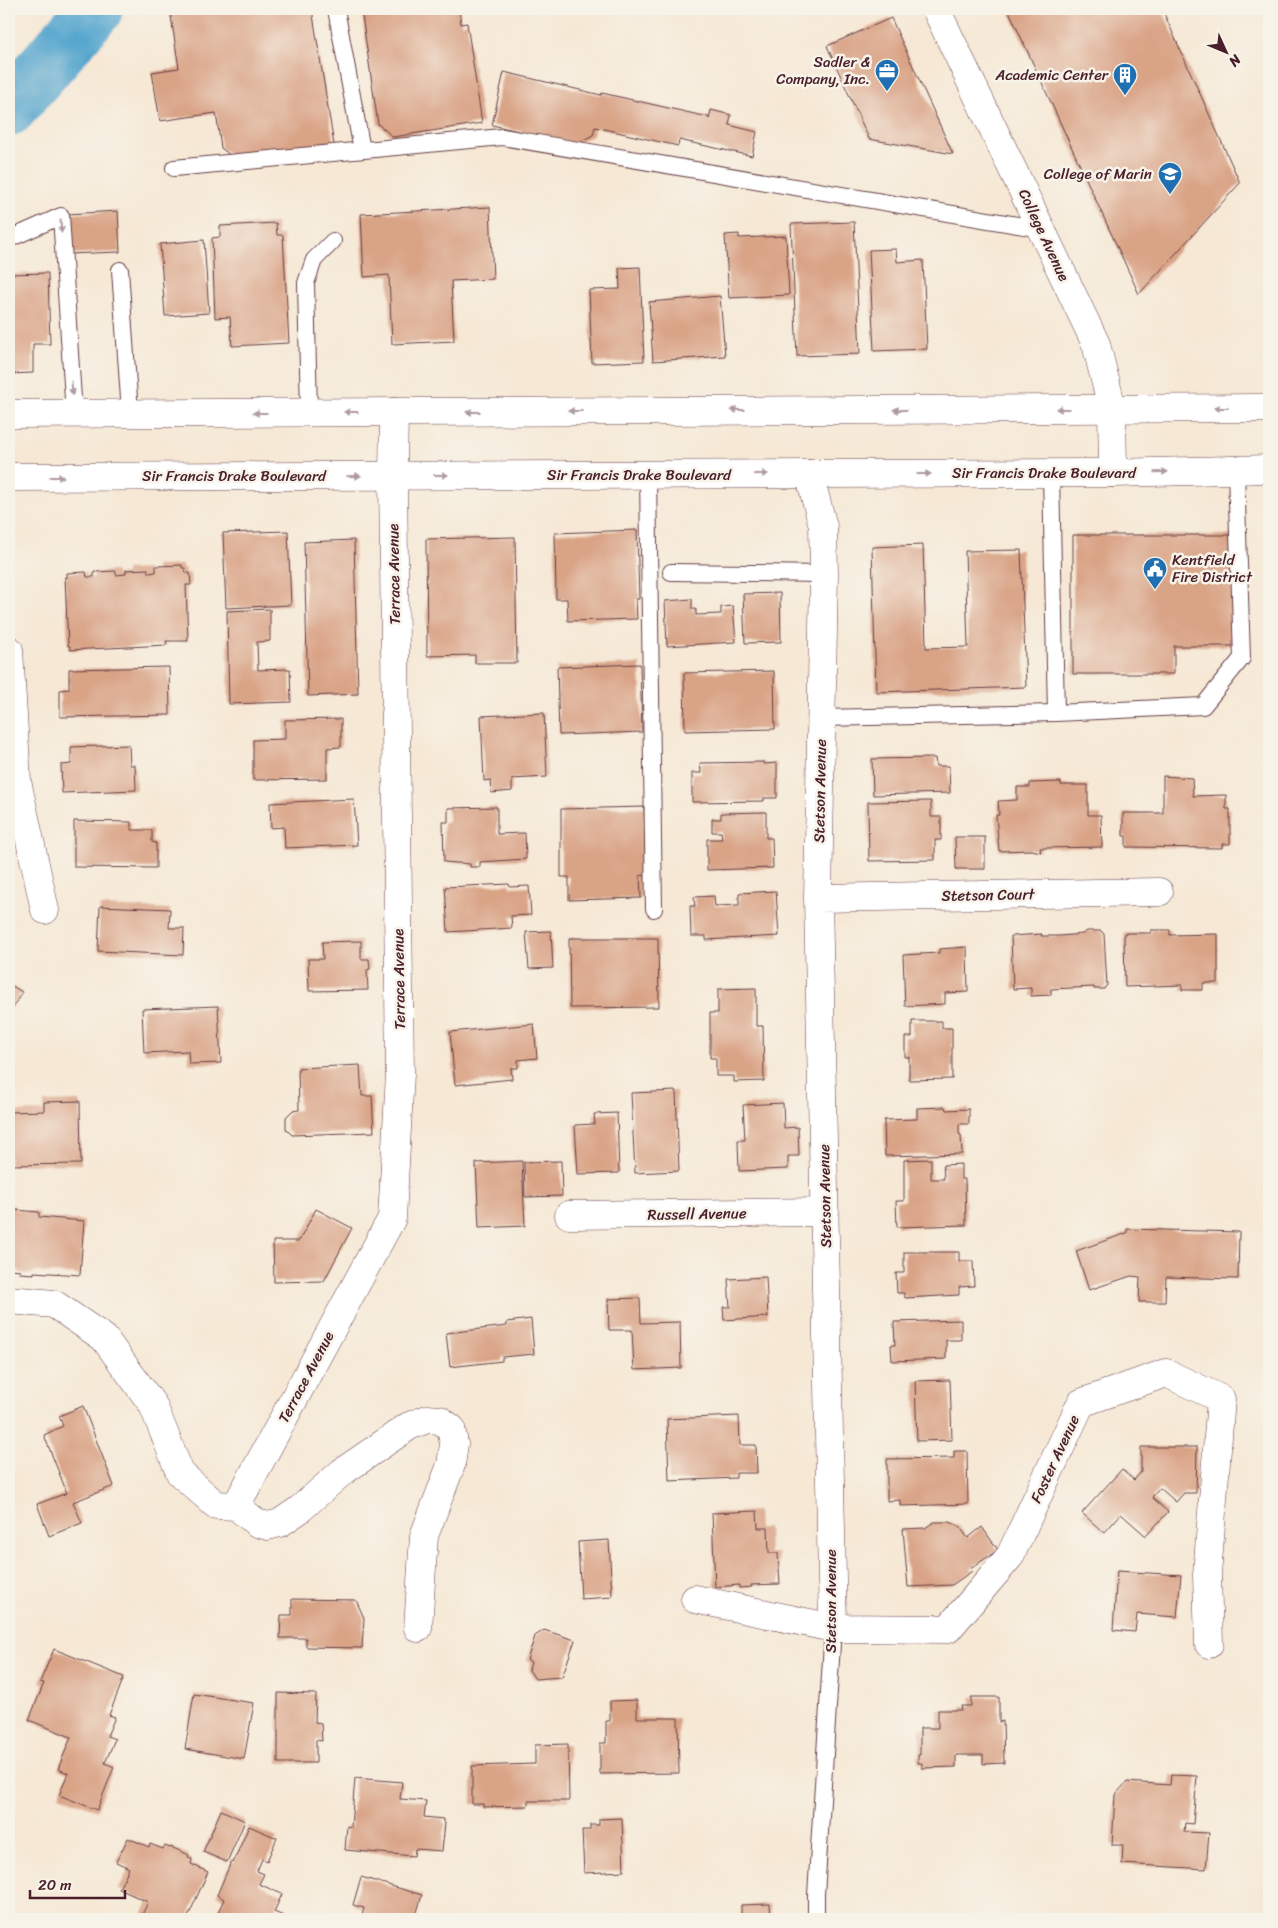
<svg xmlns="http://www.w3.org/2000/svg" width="1278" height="1928" viewBox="0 0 1278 1928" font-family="Sriracha,sans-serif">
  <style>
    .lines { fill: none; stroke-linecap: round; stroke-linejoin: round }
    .river { stroke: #53a4ce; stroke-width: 56 }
    .building { fill: #d9a386 }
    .lane-casing { stroke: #643d44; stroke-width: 18 }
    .street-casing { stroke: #643d44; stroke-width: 29 }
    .secondary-casing { stroke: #643d44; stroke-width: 29 }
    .primary-casing { stroke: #643d44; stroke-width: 29 }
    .lane { stroke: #fff; stroke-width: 16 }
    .street { stroke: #fff; stroke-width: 28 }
    .secondary { stroke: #fff; stroke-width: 28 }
    .primary { stroke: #fff; stroke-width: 28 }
    .oneway { fill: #ae9aa0 }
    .labels { text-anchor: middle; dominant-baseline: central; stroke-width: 5; stroke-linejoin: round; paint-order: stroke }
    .poi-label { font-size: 15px; fill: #4a1f2b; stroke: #f7f3e8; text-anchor: end }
    .street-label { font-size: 15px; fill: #4a1f2b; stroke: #f7f3e8 }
  </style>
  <rect width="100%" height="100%" fill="#f7f3e8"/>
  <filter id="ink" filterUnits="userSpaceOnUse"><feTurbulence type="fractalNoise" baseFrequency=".02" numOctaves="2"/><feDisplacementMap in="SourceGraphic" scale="10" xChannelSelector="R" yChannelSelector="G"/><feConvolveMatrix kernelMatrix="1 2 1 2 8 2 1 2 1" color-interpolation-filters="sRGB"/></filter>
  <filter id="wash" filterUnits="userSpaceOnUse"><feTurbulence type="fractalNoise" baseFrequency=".0096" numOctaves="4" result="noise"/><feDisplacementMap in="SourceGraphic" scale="20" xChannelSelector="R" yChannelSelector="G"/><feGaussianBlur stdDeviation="1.12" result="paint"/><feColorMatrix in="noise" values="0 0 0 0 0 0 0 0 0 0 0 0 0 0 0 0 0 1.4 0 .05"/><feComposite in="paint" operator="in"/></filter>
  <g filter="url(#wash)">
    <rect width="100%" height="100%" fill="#f6e8d5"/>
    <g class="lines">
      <path class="river" d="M9,108L95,9"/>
    </g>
    <g id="blocks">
      <path class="building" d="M182,9H312L334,145L238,161L221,148L216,113L160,121L152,72L179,68L170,10Z
        M361,9H459L461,24L467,23L482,123L393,137L378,124Z
        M1008,9H1162L1240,183L1139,294Z
        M891,18L953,154L869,139L827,46Z
        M504,72L601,95L602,93L708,117L709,119L711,110L731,115L729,125L757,132L752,156L679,140L678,146L595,127L593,135L576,144L492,125Z
        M490,207L493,279L451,281L454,341L392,344L389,275L364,277L361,214Z
        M118,211L120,252L68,254L67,214Z
        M854,222L860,354L797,356L791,224Z
        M276,223L277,235H283L289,343L232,346L230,317L215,318L212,238L220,237V226Z
        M739,234V238L786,236L789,295L729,298L725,235Z
        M204,240L209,313L165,316L160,244Z
        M896,249L897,262L923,260L927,349L874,351L869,250Z
        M640,267L644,361L592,363L589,290L620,289L619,268Z
        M48,273L50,344H33V373L9,374V274Z
        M720,296L725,356L653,361L649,302Z
        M637,530L639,599H636L637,619L568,621L567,599H556L555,533Z
        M288,531L291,605L226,608L223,533Z
        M1073,535H1237L1236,646H1174V674H1073Z
        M515,537L517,663H475V655L427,656L426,539Z
        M354,540L358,694L308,696L304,542Z
        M923,545L926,648L968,647L965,551L1021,550L1026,687L876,692L872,547Z
        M182,565V568H185L186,573H190L191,585H186L188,641H166L167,645L70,650V646H68L65,577L67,578V573L86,572L87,577H94V572L116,571V575L126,574V570L148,569V573L156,572V566Z
        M780,593L781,642L745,643L743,594Z
        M692,599V609H696V615L721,614V607L733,606L736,642L667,646L665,601Z
        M270,609V641L257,642L258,670L290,669L291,702L229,704L227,611Z
        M640,664L642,732L559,735L557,667Z
        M169,667L170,715L60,717V690L69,689V669Z
        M774,671L775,729L685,731L684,673Z
        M544,713L547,777L512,779V791L491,793L490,780L484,781L481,716Z
        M341,719V747L327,748V779L253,780V740L285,739V720Z
        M129,745L130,765H135L136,790L62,793L61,765L71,764V747Z
        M935,758L936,766H949L950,793L873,795L872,759Z
        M764,762V764L777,763V798H764V801L692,802V773H701L700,763Z
        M1163,776L1192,778L1193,796L1226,795V809H1230V844H1222V848L1126,847V836H1123V813H1163Z
        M1061,782V785H1088V815H1101L1102,847L1040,848L1041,852L1031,850L999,851L996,815H999L998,801L1017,800V787H1030V783Z
        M354,799L357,845L285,848L284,827L271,828L270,803Z
        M931,801V817H941V840H935V860L869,861L868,802Z
        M497,807V834L525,833L526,859L480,862V867H470V864L444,862L443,822H448V808Z
        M644,807L646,876L640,875L641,898L569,900V877H561V809Z
        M766,812V838H772L773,868L707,870V839H722L721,832H712V819H721V813Z
        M74,821L131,822V830H152V842L156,843V868L74,867Z
        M955,837H985V869H956Z
        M509,884L510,887L529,886L531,915L511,916L512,928L448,932L445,887Z
        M776,891L779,936L706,940V936H691L690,906H695L694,897L714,896L715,906L739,905V893Z
        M100,906L170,909L169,928H184L183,955L98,951Z
        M1151,930H1170V935L1218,934V983H1203V990H1182V985L1125,987L1124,933H1151Z
        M551,931L553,968L529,969L526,932Z
        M1087,931H1101L1104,934L1107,985L1104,989H1094V987L1051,989V995L1031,996V988L1013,989L1011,936L1042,934L1041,936H1060L1083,934Z
        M569,938H658L659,1007L570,1008Z
        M361,941V959H369L370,969L367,970L368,990L309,991L308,959H323L322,942Z
        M967,947L968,992L945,993V1004L905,1006L903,955L939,953V949Z
        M9,984L22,992L9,1014Z
        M756,988V1026H763L764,1081L734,1082V1076H716V1058H710V1013H718V989Z
        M218,1006L221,1063L189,1064L188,1051L144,1053L142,1009Z
        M912,1021H942V1028H952V1079L909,1080V1057H905V1037H912Z
        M534,1024L537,1058L518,1060V1068H511L512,1079L455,1085L450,1032Z
        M360,1065L362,1096H372L374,1132L292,1135L286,1129V1117L292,1111L299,1110L298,1068Z
        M676,1091L679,1171L635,1173L631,1093Z
        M80,1101L81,1164L9,1165V1112L44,1111V1102Z
        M783,1103L784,1128L798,1127L799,1156H788V1169L739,1171L738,1140H745L743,1105Z
        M945,1107L946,1110L969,1109V1124H959V1134L961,1135L962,1154L885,1156L884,1120L917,1119V1108Z
        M617,1113L619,1173L578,1174L575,1125L595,1124L594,1114Z
        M931,1159V1179H944L943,1165L961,1164V1179H965L966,1225L897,1227L896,1201H904V1160Z
        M522,1161L525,1226L479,1228L476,1163Z
        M561,1161L562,1196L525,1197L524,1162Z
        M9,1206H15V1210L39,1212V1217L84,1221L80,1275L34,1272V1274L19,1273L20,1270L9,1269Z
        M316,1209L352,1228L324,1281L274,1282L273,1241H299Z
        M1127,1229L1239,1232L1238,1279L1166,1277L1165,1302H1139L1140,1277L1131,1276L1089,1290L1076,1251L1127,1233Z
        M904,1252H959V1261H973L974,1286L959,1287V1295L905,1298L904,1293H897L896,1273H904Z
        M766,1277L768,1317L724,1320L723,1307H730L728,1279Z
        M640,1298L641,1323L680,1322L681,1368L634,1370L632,1330H609L608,1299Z
        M531,1319L534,1354L502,1357V1361L450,1367L446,1333L507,1326V1322Z
        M961,1320V1340H946V1359L892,1361L891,1345H895L894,1322Z
        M950,1380L952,1440L917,1441L915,1381Z
        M83,1406L114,1486L73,1502L82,1523L49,1536L37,1504L67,1493L44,1435L63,1426L59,1416Z
        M739,1416L740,1445H756L757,1473H736V1478L669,1481L667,1419Z
        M1141,1447H1197L1196,1493H1184L1176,1502L1160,1488L1152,1497L1168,1512L1146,1536L1121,1514L1104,1533L1082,1513L1122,1469L1134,1480L1141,1472Z
        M954,1451H967L968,1504L900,1506V1500L887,1501V1459L954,1458Z
        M757,1511L758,1528H768L769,1553H778L780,1584L751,1585L752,1587L739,1588V1585L715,1587L712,1513Z
        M934,1522H950L959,1526L968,1538L982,1527L998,1550L970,1569L972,1571L952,1585L908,1587L903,1529L925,1528Z
        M609,1540L612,1597L581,1599L578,1542Z
        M1117,1571L1181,1575L1177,1617L1137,1614L1135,1632L1113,1630Z
        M292,1599L356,1600L364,1618L362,1648L306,1647V1638H280L281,1615H292Z
        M544,1630L575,1640L562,1677L535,1679L529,1670L531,1662L527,1660L535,1636Z
        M54,1649L124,1677L109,1715L115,1717L107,1736L115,1739L105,1763L114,1767L97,1810L59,1795L68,1773L58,1769L71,1737L29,1720L44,1683L40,1682Z
        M278,1693L316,1694L315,1722L321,1723L322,1741L316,1740V1763H278Z
        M194,1694L254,1703L244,1759L185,1749Z
        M971,1697H999V1722L1003,1721L1004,1763L983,1764V1755H956V1767L922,1768V1763H918V1755H920V1728H938V1710H962L961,1706H971Z
        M637,1700V1718H678L679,1773L600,1774V1743H606V1721H610V1701Z
        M568,1744L569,1801H528V1806L483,1807V1804H472V1766L535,1764V1745Z
        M1171,1775L1197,1776L1193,1824L1185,1823L1184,1832L1209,1833L1206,1869L1122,1864L1123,1845H1112L1115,1795L1127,1782L1170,1785Z
        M355,1778L402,1782L400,1799L426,1801L424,1817L443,1819V1822L445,1823L442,1851L415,1849L414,1856L345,1850L347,1826L351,1827Z
        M221,1810L245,1821L227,1862L203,1852Z
        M622,1818L624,1871L584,1873L582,1830H590V1825H599V1819Z
        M249,1826L277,1838L267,1861L262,1859L257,1871L264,1874L259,1884L282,1894L274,1912L291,1919H215L224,1899L217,1895L231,1862L233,1863Z
        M128,1838L149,1847L150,1844L163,1849L165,1846L170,1848L171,1847L189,1855L188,1857L192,1859L191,1864L208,1872L187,1919H140L148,1902L119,1889L129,1868L116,1862Z
        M361,1877L422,1895L415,1919H361L364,1908L353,1905Z
        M770,1904L771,1919H741V1905Z"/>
    </g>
  </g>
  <g filter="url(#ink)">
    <use href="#blocks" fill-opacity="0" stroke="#643d44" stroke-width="1"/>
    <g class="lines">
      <defs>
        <path id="lane" d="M336,9L362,150
          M174,168L502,137L1041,229
          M9,239L61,216L74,414
          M120,270L130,413
          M309,412L306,283L314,260L333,241
          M1051,473L1056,713L1203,706L1242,658L1236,470
          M648,475L654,909
          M671,572L824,574
          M821,718L1056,713
          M816,1919V1895L833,1628"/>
        <path id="street" d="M809,474L823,526L824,574L818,898L833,1628
          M9,650L17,781L45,910
          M818,898L1159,892
          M569,1215L825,1212
          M9,1300L54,1304L104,1338L153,1405L180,1473L216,1505L236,1506L257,1523L268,1526L280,1523L299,1510L342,1472L409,1426L427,1419L440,1420L451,1428L454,1444L451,1465L424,1536L418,1628
          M236,1506L392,1218L400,1074L393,475L394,412
          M695,1599L833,1628L948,1629L1010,1556L1081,1403L1166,1373L1221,1399L1207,1575L1209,1644"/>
        <path id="secondary" d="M936,9L1096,344L1112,408L1113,473"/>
        <path id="primary" d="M9,414L1269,408
          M9,477L1113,473L1269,469"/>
      </defs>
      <use href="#lane" class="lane-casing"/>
      <use href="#street" class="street-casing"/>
      <use href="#secondary" class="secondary-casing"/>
      <use href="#primary" class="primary-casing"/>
      <use href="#lane" class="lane"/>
      <use href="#street" class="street"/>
      <use href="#secondary" class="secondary"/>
      <use href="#primary" class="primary"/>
    </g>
    <defs><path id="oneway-solid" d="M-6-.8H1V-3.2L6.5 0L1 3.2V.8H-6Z" transform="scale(1.25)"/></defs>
    <g class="oneway">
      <use href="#oneway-solid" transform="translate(61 226) rotate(86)"/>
      <use href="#oneway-solid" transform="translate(72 388) rotate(86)"/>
      <use href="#oneway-solid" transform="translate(1221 408) rotate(180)"/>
      <use href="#oneway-solid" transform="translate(1063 409) rotate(180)"/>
      <use href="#oneway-solid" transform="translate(738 410) rotate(180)"/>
      <use href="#oneway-solid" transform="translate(900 410) rotate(180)"/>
      <use href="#oneway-solid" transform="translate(575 411) rotate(180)"/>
      <use href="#oneway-solid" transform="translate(351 412) rotate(180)"/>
      <use href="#oneway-solid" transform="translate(473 412) rotate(180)"/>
      <use href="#oneway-solid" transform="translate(260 413) rotate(180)"/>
      <use href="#oneway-solid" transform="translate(1161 472) rotate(-1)"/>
      <use href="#oneway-solid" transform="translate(761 474)"/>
      <use href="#oneway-solid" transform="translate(924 474)"/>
      <use href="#oneway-solid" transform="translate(441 475)"/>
      <use href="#oneway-solid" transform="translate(354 476) rotate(-1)"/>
      <use href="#oneway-solid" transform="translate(57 477)"/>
    </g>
  </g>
  <defs>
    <symbol id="office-pin" viewBox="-11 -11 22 30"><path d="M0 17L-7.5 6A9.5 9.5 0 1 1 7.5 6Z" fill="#1f6fb2" stroke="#f7f3e8"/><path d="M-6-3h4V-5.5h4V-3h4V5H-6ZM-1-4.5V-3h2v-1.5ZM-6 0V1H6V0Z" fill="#fff"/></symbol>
    <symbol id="building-pin" viewBox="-11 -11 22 30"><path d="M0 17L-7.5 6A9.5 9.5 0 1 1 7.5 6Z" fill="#1f6fb2" stroke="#f7f3e8"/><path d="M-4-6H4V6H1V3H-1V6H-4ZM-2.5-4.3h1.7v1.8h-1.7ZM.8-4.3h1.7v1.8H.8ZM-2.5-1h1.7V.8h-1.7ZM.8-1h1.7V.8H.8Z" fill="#fff"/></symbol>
    <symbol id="university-pin" viewBox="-11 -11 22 30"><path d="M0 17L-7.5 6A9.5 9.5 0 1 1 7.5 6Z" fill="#1f6fb2" stroke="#f7f3e8"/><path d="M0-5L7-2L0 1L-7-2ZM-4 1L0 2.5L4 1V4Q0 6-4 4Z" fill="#fff"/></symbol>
    <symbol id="civic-pin" viewBox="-11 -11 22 30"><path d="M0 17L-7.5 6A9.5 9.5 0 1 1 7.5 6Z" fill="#1f6fb2" stroke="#f7f3e8"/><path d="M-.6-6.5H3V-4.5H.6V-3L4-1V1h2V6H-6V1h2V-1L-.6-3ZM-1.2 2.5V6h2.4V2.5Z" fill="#fff"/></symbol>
  </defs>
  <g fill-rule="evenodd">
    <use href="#office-pin" x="873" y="57" width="28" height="38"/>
    <use href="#building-pin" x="1111" y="61" width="28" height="38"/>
    <use href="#university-pin" x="1156" y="160" width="28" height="38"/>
    <use href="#civic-pin" x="1141" y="555" width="28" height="38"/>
  </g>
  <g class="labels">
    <g class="poi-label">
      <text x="870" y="62">Sadler &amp;<tspan x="870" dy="17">Company, Inc.</tspan></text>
      <text x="1108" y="75">Academic Center</text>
      <text x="1152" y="174">College of Marin</text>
      <text x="1172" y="560" text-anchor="start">Kentfield<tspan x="1172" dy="17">Fire District</tspan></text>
    </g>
    <g class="street-label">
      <text transform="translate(1044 235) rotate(65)">College Avenue</text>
      <text x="1044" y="473">Sir Francis Drake Boulevard</text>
      <text x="639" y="475">Sir Francis Drake Boulevard</text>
      <text x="234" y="476">Sir Francis Drake Boulevard</text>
      <text transform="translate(394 574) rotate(-91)">Terrace Avenue</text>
      <text transform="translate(820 791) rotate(-89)">Stetson Avenue</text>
      <text transform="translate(988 895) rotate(-1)">Stetson Court</text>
      <text transform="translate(399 979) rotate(-91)">Terrace Avenue</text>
      <text transform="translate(825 1196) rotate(-91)">Stetson Avenue</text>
      <text transform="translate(697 1214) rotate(-1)">Russell Avenue</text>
      <text transform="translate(306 1377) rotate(-62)">Terrace Avenue</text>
      <text transform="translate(1055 1459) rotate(-65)">Foster Avenue</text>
      <text transform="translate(831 1601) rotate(-90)">Stetson Avenue</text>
    </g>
  </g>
  <rect width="1278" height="1928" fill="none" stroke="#f7f3e8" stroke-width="30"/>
  <g transform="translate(1226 52) rotate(134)" stroke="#f7f3e8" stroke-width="4" paint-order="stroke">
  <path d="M0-4L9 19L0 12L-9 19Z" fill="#4a1f2b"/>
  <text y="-8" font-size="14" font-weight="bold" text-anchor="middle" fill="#4a1f2b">N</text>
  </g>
  <path d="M30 1890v8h95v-8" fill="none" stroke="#4a1f2b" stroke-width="2.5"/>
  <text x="38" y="1890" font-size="15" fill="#4a1f2b" stroke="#f7f3e8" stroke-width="4" paint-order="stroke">20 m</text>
</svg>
